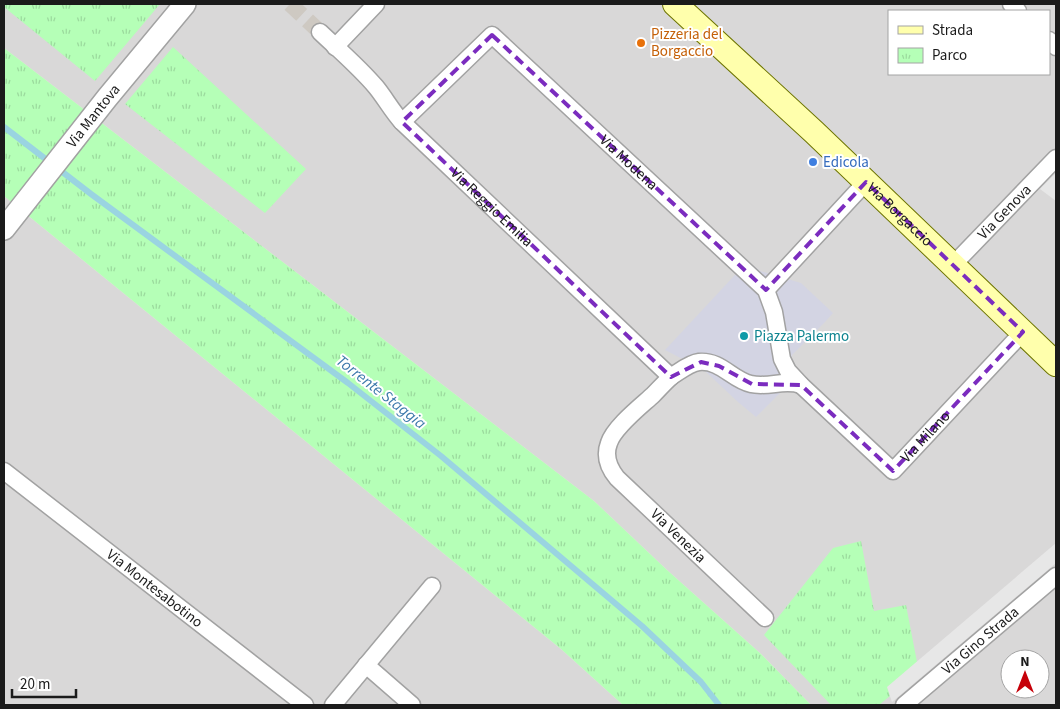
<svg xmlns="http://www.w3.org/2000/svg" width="1060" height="709" viewBox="0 0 1060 709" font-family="'Source Sans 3',sans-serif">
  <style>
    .residential { fill: #d9d8d8; fill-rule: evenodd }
    .park { fill: url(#park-tufts) }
    .parking { fill: #e7e7e7 }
    .plaza { fill: #d3d4e3 }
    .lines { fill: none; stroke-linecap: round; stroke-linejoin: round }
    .stream { stroke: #9ad4e1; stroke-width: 6 }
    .minor-tunnel { stroke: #cec9c2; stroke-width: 16; stroke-dasharray: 16 8; stroke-linecap: butt }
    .minor-casing { stroke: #a2a2a2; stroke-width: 19 }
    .tertiary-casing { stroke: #a2a2a2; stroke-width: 24 }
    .secondary-casing { stroke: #6d7400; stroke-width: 26 }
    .minor { stroke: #fff; stroke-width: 16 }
    .tertiary { stroke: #fff; stroke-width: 21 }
    .secondary { stroke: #ffffac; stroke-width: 24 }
    .marked { fill: none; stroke: #7b2cbf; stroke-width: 4; stroke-dasharray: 10 6; stroke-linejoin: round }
    .food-dot { fill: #e8710a; stroke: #fff; stroke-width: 2 }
    .shop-dot { fill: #3f7fe0; stroke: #fff; stroke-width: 2 }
    .culture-dot { fill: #0f9aa8; stroke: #fff; stroke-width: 2 }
    .labels { text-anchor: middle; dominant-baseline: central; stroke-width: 4; stroke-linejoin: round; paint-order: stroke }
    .food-label { font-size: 15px; fill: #c56008; stroke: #fff; text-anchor: start }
    .street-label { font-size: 15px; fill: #1b1b1b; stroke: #fff }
    .shop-label { font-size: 15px; fill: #366cbe; stroke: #fff; text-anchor: start }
    .culture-label { font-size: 15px; fill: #0d838f; stroke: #fff; text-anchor: start }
    .water-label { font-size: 16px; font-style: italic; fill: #3d79ab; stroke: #fff }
  </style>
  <defs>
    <pattern id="park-tufts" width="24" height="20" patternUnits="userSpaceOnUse" patternTransform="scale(1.25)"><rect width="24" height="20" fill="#b5ffb7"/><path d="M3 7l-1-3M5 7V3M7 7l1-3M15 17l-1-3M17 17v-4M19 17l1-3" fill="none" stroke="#9bda9d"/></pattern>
  </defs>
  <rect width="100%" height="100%" fill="#eee8df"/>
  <path class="residential" d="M4,4H1056V705H811L761,654L667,570L594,501L4,48ZM889,11H1049V74H889ZM1010,659H1040V689H1010Z
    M4,196L561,649L623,705H4Z"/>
  <path class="park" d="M4,4H160L95,81L4,7Z
    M173,47L306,169L265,213L125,104Z
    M4,48L594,501L667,570L761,654L811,705H623L561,649L4,196Z
    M861,541L874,611L906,605L917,662L888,687L890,696L879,705H831L764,635L833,548Z"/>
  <path class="parking" d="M1056,173V201L1040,189Z
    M1056,543V563L892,702L887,687Z"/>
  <path class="plaza" d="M748,261L760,271L801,283L833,313L825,322L792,355L784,389L756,417L738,402L704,370L665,350Z"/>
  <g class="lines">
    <path class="stream" d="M4,127L91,194L348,383L441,456L642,626L701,682L719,705"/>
    <path class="minor-tunnel" d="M290,4L320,32"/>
    <defs>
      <g id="minor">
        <path d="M1011,4L1018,11"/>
        <path id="s1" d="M320,32C339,50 359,67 376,87C385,98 392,111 402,122L671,377"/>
        <path d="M1049,40L1056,47"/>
        <path d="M335,47L376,4"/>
        <path id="s2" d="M402,122L492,35L766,290L774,312L782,359L788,371L801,385L893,471L1023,332"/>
        <path id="s3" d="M953,265L1056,158"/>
        <path d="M766,290L866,182"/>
        <path id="s4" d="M4,471L305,705"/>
        <path d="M765,618L617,478C608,467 604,456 609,443C614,427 641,406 653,395C659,389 665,382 672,376C680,371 690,363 699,362C721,360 732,380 751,384C768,388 785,379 801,385"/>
        <path d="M366,665L412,705"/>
        <path d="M333,705L432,586"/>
        <path id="s5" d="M904,705L1056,576"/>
      </g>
      <g id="tertiary">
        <path id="s6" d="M4,229L107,98L185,4"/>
      </g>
      <g id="secondary">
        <path id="s7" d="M675,4L814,132L1056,364"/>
      </g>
    </defs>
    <use href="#minor" class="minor-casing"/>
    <use href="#tertiary" class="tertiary-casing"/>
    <use href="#secondary" class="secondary-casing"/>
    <use href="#minor" class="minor"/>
    <use href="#tertiary" class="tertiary"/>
    <use href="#secondary" class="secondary"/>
  </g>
  <path class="marked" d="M492,35L766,290L866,182L1023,332L893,471L801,385L752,384L719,366L701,362L671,377L402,122Z"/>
  <circle class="food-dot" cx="641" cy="43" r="5"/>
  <circle class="shop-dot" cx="813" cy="162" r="5"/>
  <circle class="culture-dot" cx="744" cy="336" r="5"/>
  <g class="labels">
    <g class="food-label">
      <text x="651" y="34">Pizzeria del<tspan x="651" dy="17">Borgaccio</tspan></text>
    </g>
    <g class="street-label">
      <text stroke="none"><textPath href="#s6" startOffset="144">Via Mantova</textPath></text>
      <text stroke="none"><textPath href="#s2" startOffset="312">Via Modena</textPath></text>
      <text stroke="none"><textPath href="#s1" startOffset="246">Via Reggio Emilia</textPath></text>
      <text stroke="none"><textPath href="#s3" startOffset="74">Via Genova</textPath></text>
      <text stroke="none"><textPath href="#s7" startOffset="308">Via Borgaccio</textPath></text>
      <text stroke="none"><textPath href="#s2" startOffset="776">Via Milano</textPath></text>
      <text transform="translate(678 536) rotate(44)">Via Venezia</text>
      <text stroke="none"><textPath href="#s4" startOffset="191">Via Montesabotino</textPath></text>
      <text stroke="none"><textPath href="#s5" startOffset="100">Via Gino Strada</textPath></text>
    </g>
    <g class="shop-label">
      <text x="823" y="162">Edicola</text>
    </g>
    <g class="culture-label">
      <text x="754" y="336">Piazza Palermo</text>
    </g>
    <g class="water-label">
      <text transform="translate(381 392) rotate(38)">Torrente Staggia</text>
    </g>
  </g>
  <rect width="1060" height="709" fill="none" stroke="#1b1b1b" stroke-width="10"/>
  <rect x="888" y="10" width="162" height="65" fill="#ffffff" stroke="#a4a4a4"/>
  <rect x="898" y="26" width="25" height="8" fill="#ffffac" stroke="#a4a4a4"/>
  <text x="932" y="35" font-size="15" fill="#1b1b1b">Strada</text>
  <rect x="898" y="48" width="25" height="15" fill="url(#park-tufts)" stroke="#a4a4a4"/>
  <text x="932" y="60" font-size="15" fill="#1b1b1b">Parco</text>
  <g transform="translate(1025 674)"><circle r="24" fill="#ffffff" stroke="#a4a4a4"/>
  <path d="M0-4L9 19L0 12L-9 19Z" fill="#c60009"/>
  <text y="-8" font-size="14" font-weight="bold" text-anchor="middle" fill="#1b1b1b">N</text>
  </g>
  <path d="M12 689v8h64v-8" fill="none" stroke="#1b1b1b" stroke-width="2.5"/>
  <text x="20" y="689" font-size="15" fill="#1b1b1b" stroke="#ffffff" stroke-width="4" paint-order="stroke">20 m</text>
</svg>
